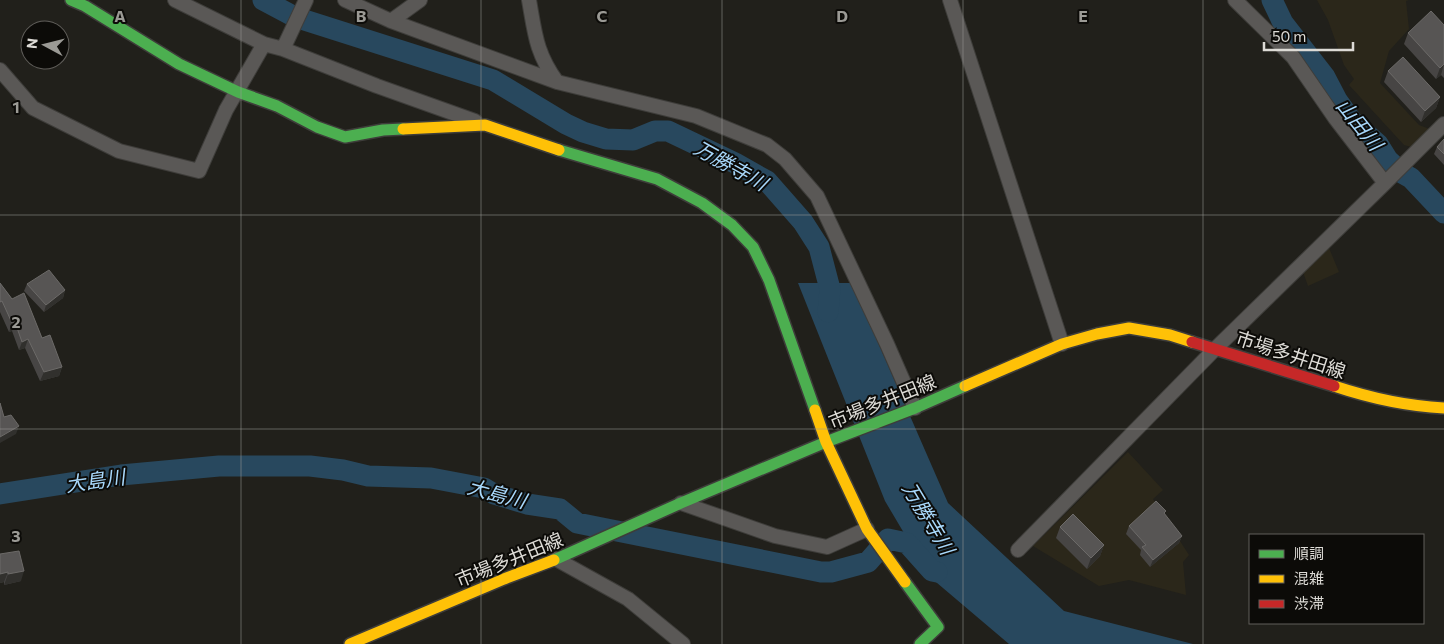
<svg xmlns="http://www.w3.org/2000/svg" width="1444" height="644" viewBox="0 0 1444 644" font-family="Commissioner,'Noto Sans JP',sans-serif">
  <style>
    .built { fill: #2b271a }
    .water { fill: #28485e }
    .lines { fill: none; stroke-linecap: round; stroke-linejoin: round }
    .river { stroke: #28485e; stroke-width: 21 }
    .street-casing { stroke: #3e3d3a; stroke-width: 16 }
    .fast-casing { stroke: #3e3d3a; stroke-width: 14 }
    .slow-casing { stroke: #3e3d3a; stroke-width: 14 }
    .jam-casing { stroke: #3e3d3a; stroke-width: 14 }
    .street { stroke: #5a5856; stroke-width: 14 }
    .fast { stroke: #4caf50; stroke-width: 11 }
    .slow { stroke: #ffc107; stroke-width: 11 }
    .jam { stroke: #c62828; stroke-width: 11 }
    .wall { fill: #474544 }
    .shaded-wall { fill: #31302d }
    .building { fill: #575554; stroke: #6c6a68 }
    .grid { fill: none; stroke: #9b9a95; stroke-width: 1; stroke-opacity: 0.55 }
    .labels { text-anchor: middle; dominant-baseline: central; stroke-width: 4; stroke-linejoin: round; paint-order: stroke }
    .street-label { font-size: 19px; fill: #dddbd6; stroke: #0c0b08 }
    .water-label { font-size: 20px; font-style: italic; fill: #a8d8fb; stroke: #0c0b08 }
    .grid-label { font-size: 16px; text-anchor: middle; font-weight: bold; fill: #9b9a95; stroke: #0c0b08; stroke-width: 4; stroke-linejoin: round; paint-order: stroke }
  </style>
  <rect width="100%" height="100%" fill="#21201b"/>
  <path class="built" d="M1317,0H1409L1406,1L1409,29L1389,51L1380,83L1419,125L1432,130L1415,148L1404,145L1349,85L1354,79L1344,65L1328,20Z
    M1329,248L1339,272L1308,286L1303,272Z
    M1128,452L1163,490L1153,499L1189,555L1183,562L1186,595L1129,580L1099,586L1033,546Z"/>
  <path class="water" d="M798,283H852L948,503L1064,611L1193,644H1009L930,577L885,501Z"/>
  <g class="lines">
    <path class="river" d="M263,0L295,17L493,80L566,124L583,132L606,139L633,140L655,131H668L735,163L767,181L803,222L819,247L830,289L828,312
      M1272,0L1283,23L1325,77L1337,100L1352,121L1378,144L1388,160L1402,173L1411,178L1444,213
      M0,494L121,475L219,466H310L343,470L368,476L431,478L484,488L494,494L527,504L560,509L577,523L821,572H831L868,562L888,539L907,543L932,571L937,572"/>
    <defs>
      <path id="street" d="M175,0L264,44L283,49L377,86L475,121
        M345,0L391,21L557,82L696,116L767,145L785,159L817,196L887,344L915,408
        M529,0C535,34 536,53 557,82
        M950,0L1062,344
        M1235,0L1293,57L1335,118L1385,183
        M391,21L420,0
        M283,49L306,0
        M0,70L33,108L119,151L199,171L226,110L264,44
        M681,503L775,536L827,547L867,529
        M1018,550L1215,349L1385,183L1444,124
        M556,559L628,599L683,644"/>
      <path id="fast" d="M71,0L85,6L179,64L238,92L277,106L317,127L345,137L383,130L403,129
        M559,150L657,179L702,203L732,225L753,247L769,280L815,410
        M554,560L681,503L826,442L915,408L965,386
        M905,582L938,627L920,644"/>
      <path id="slow" d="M403,129L485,125L559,150
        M965,386L1062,344L1097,334L1129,328L1170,335L1192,342
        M1334,386C1370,398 1406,406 1444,408
        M815,410L826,442L867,529L905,582
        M350,644L504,579L554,560"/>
      <path id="jam" d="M1192,342L1334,386"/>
    </defs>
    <use href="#street" class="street-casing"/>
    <use href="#fast" class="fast-casing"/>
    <use href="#slow" class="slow-casing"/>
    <use href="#jam" class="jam-casing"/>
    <use href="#street" class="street"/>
    <use href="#fast" class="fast"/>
    <use href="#slow" class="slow"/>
    <use href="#jam" class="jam"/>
  </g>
  <path class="wall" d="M1444,25V78L1441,75L1436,79L1404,44L1408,33Z
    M1388,71L1440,97L1436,108L1421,122L1384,82Z
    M1444,139V165L1434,154L1437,147Z
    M0,283L42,338L62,367L59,376L40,381L25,348L19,350L12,331L9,332L0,312Z
    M27,284L65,290L63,298L44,312L24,291Z
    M1165,515L1182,536L1179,543L1150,567L1140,555L1141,550L1126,534L1129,526Z
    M1060,527L1104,545L1100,556L1087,569L1056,538Z
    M0,554L21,581L4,585V582L0,583Z"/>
  <path class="shaded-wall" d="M1444,64L1441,75L1436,79L1440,68Z
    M1440,97L1436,108L1421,122L1425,111Z
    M65,290L63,298L44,312L46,305Z
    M15,322L12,331L9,332L12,323Z
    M28,339L25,348L19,350L22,342Z
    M62,367L59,376L40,381L44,372Z
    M19,426L16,434L0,443V437Z
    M1182,536L1179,543L1150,567L1153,560Z
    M1104,545L1100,556L1087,569L1091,558Z
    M24,571L21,581L4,585L8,574Z
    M8,572L4,582L0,583V574Z"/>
  <path class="building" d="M1431,11L1444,25V64L1440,68L1408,33Z
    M1403,57L1440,97L1425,111L1388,71Z
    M1444,139V154L1437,147Z
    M49,270L65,290L46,305L27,284Z
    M0,283L12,299L24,293L42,338L50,335L62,367L44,372L28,339L22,342L15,322L12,323L2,301L0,302Z
    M0,403L4,417L11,415L19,426L0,437Z
    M1156,501L1166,511L1164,513L1182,536L1153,560L1142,547L1146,545L1129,526Z
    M1073,514L1104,545L1091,558L1060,527Z
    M19,551L24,571L8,574V572L0,574V554Z"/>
  <path class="grid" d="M241,0V644M481,0V644M722,0V644M963,0V644M1203,0V644M0,215H1444M0,429H1444"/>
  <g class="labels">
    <g class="street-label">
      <text transform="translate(1291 354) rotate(18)">市場多井田線</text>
      <text transform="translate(882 401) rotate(-22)">市場多井田線</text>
      <text transform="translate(509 559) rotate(-22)">市場多井田線</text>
    </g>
    <g class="water-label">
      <text transform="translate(1360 124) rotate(51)">山田川</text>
      <text transform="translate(731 165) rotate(29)">万勝寺川</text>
      <text transform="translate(95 480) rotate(-8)">大島川</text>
      <text transform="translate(497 493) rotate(15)">大島川</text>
      <text transform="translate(929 518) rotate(59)">万勝寺川</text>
    </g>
  </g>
  <g class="grid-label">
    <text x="120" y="22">A</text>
    <text x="361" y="22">B</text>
    <text x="602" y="22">C</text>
    <text x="842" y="22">D</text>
    <text x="1083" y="22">E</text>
    <text x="16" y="113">1</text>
    <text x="16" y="328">2</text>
    <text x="16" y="542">3</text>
  </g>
  <rect x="1249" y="534" width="175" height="90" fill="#0c0b08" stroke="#605e5a"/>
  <rect x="1259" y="550" width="25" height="8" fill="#4caf50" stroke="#605e5a"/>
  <text x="1294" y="559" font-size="15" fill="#dddbd6">順調</text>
  <rect x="1259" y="575" width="25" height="8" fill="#ffc107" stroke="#605e5a"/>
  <text x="1294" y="584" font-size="15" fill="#dddbd6">混雑</text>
  <rect x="1259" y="600" width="25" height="8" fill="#c62828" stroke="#605e5a"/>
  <text x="1294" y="609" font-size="15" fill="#dddbd6">渋滞</text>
  <g transform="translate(45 45) rotate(277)"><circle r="24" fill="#0c0b08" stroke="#605e5a"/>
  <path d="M0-4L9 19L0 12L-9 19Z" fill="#9b9a95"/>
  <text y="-8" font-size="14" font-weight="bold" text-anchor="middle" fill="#dddbd6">N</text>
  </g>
  <path d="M1264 42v8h89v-8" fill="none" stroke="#dddbd6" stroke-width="2.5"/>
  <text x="1272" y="42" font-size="15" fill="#dddbd6" stroke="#0c0b08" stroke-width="4" paint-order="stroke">50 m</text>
</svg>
